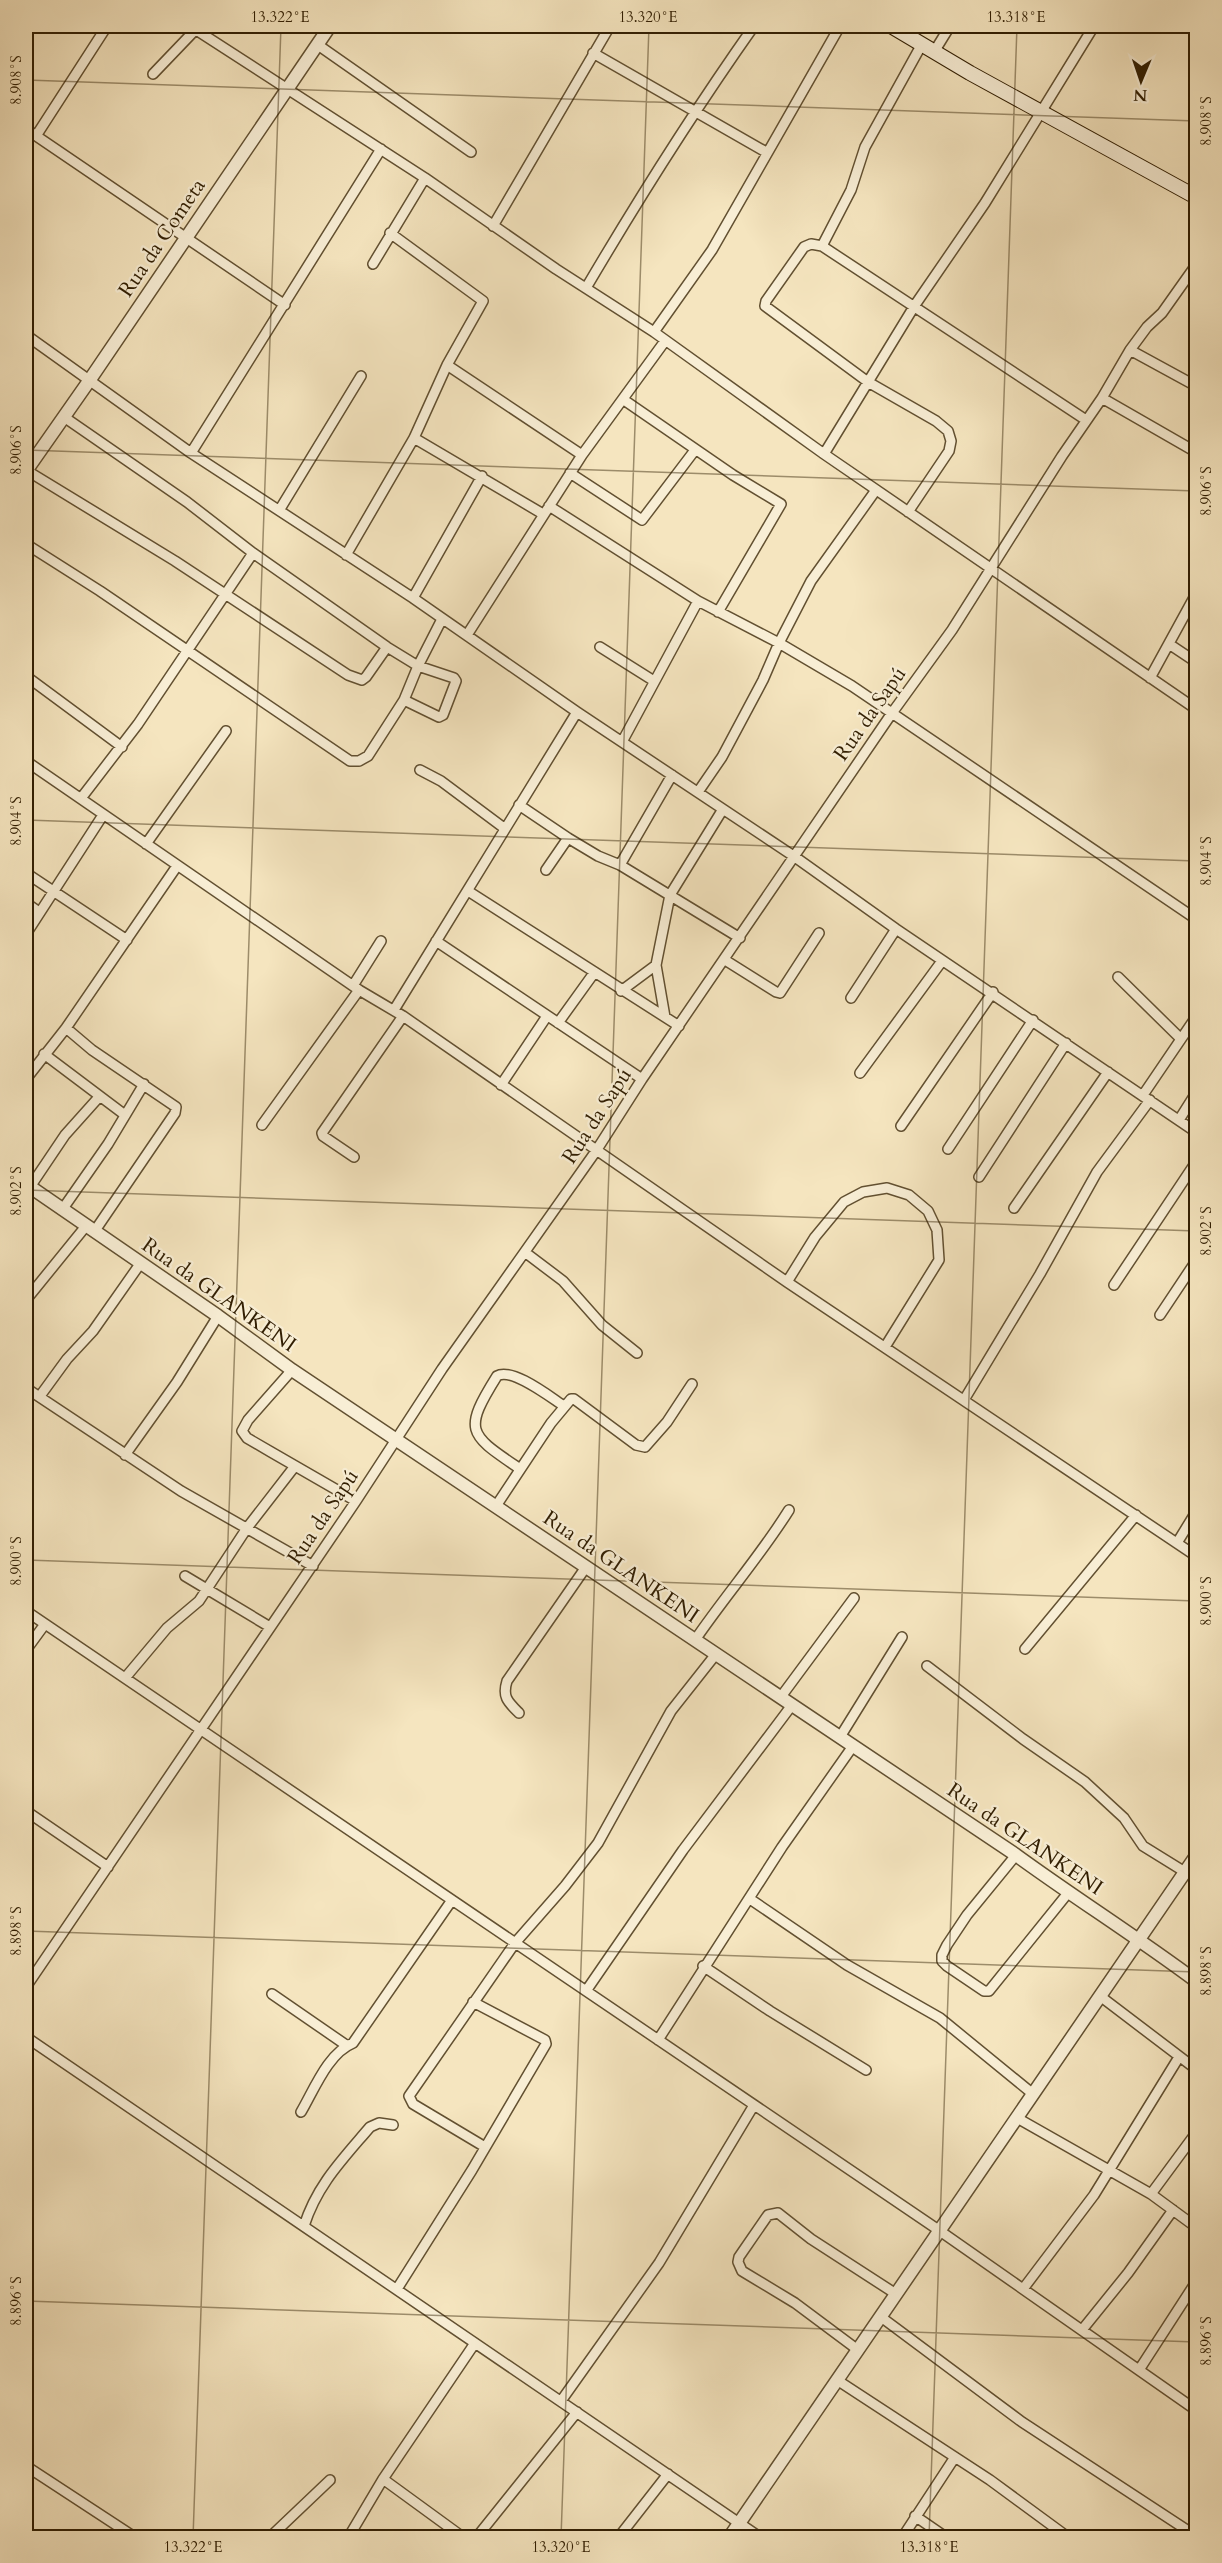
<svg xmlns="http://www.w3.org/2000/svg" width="1222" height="2563" viewBox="0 0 1222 2563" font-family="Cardo,serif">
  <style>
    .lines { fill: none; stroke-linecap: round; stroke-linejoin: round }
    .minor-casing { stroke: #625031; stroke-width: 12 }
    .tertiary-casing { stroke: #625031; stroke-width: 15 }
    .secondary-casing { stroke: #311e02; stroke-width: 16 }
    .minor { stroke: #f8eed5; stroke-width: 9 }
    .tertiary { stroke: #f8eed5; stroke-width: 12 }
    .secondary { stroke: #f8eed5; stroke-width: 14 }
    .ticks { fill: none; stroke: #311e02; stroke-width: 1.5; stroke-opacity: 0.45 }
    .labels { text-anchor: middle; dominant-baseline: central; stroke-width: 4.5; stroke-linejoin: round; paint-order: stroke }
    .street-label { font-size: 21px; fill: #311e02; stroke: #f8eed5 }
    .neatline { fill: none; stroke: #311e02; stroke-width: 2 }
    .ticks-label { font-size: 15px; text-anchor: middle; fill: #311e02 }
  </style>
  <rect width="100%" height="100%" fill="#f5e5bf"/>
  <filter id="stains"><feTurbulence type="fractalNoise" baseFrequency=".00333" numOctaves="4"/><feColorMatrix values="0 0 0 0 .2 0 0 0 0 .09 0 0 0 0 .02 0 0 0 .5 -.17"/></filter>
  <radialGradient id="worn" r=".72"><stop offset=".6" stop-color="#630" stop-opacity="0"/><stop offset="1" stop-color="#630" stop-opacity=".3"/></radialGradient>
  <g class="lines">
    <defs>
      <path id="minor" d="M190,26L425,178L556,269L654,332L824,454L1196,709
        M318,45L471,152
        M934,52L950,26
        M593,53L766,152
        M153,74L199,26
        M26,129L285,305
        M36,136L107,26
        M493,226L610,26
        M822,246L851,190L865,147L922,44
        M373,264L425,178
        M586,288C639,198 694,111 754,26
        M654,332L712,250L840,26
        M26,335L191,453L413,598L577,712L795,857L896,929L1196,1132
        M1130,350L1196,386
        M447,365L582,455
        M1102,398L1196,452
        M624,400L733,475L781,504L718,612
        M64,417L187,502L253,553L387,647L418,666L454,678L456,681L443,715L439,717L404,700
        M414,438L543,514
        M191,453L381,149
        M824,454L915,305L985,203L1094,26
        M26,470L175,561L348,675L362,680L366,677L387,647
        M570,473L642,520L695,450
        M1196,498V499
        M549,506L698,601L779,643L852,686L1196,919
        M280,509L361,376
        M908,512L949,451L951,441L948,431L936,421L868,382L765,306L766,301L804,247L811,244L822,246L1086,420
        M26,544L100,591L350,761H359L368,756L404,700L418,666L442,619
        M346,555L414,438L447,365L483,301L390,233
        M413,598L482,476
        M467,635L582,455L665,341
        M1169,644L1196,662
        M600,647L654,681
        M26,676L122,747
        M1150,678L1196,594
        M622,742L698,601
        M26,761L359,990L403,1016L787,1282L1196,1556
        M420,770L441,781L504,828
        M698,792L722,757L763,680L779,643L811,581L876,490
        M82,797L138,724L253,553
        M519,805L568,838L598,856L620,865L740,938
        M146,844L226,731
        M620,865L672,775
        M546,870L568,838
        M26,873L127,940
        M468,891L679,1026
        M26,903L39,912
        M26,934L103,815
        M436,941L642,1079
        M725,960L776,992L780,993L819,933
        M1118,977L1180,1038
        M354,984L381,941
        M621,991L656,965
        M851,998L896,929
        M394,1010L577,712
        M665,1017L656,965L670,895L723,809
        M558,1023L594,973
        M66,1028L92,1050L176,1107L175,1113L94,1232
        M44,1054L125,1115
        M860,1073L942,961
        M26,1079L66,1028L177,866
        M501,1085L547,1016
        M1143,1095L1196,1017
        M1179,1120L1196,1093
        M262,1125L359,990
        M901,1126L993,992
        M948,1149L1033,1020
        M354,1157L323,1136L322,1133L403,1016
        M979,1177L1066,1043
        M30,1187L65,1135L99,1097
        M1014,1208L1108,1072
        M62,1210L108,1144L144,1084
        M526,1253L563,1281L602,1325L637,1353
        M787,1282L815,1237L844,1202L863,1192L887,1188L909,1195L928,1211L937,1230L939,1260L885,1347
        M1114,1285L1196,1162
        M26,1300L86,1226
        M1160,1315L1196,1261
        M292,1370L248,1420L242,1431L247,1438L271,1452L356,1501
        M26,1388L181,1491L313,1566
        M40,1396L67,1359L93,1331L140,1264
        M964,1400L1040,1274L1097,1172L1150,1100
        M125,1455L177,1382L218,1316
        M520,1469C469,1434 462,1432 497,1376C512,1367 550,1397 564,1406
        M496,1506L551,1423L571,1399H574L636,1445L645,1447L667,1422L692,1384
        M1177,1543L1196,1512
        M185,1576L270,1627
        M26,1611L940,2231L1196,2410
        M695,1640C725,1596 761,1555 789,1510
        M1025,1649L1136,1515
        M26,1650L45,1624
        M927,1666L1023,1739L1085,1782L1124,1818L1143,1846L1185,1872
        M125,1678L167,1628L199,1601L247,1528L295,1466
        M780,1698L854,1598
        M519,1713C508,1702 502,1697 507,1681L586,1567
        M840,1737L902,1637
        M26,1811L108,1867
        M1016,1855L967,1915L947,1945L942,1955V1961L947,1966L984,1991H989L1068,1893
        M750,1899L847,1965L940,2018L1033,2094
        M703,1966L770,2011L866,2070
        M26,1987L356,1501L442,1369L596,1151L642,1079L892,713L952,630L1062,456L1102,398L1130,350L1147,327L1162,313L1196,265
        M586,1991L683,1850L792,1705
        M272,1994L346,2045
        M1100,1996L1196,2069
        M26,2037L761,2538
        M658,2040L782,1847L853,1746
        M301,2112C314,2090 328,2053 353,2043L452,1900
        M1017,2118L1151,2194L1196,2227
        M485,2147L413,2104L409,2096L515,1943L565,1886L598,1843L671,1711L716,1654
        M1151,2194L1196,2133
        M304,2226C317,2185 342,2160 370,2127L379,2123L393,2125
        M397,2289L472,2170L546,2044L545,2040L473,2002
        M1023,2289L1094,2195L1179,2057
        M881,2317L1022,2422L1196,2536
        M1082,2330L1128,2273L1173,2210
        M858,2350L795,2303L742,2271L738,2262L739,2257L768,2215L778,2213L811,2239L896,2294
        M1139,2370L1196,2282
        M837,2380L990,2480L1069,2538
        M561,2401L659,2263L754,2105
        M26,2466L136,2538
        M383,2479L464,2538
        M915,2516L947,2538
        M269,2538L330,2480
        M348,2538L383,2479L475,2343
        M476,2538L577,2412
        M618,2538L668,2474
        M902,2538L955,2457"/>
      <path id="tertiary" d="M26,471L89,381L330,26
        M26,1184L218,1316L292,1370L1016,1855C1075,1898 1137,1937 1196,1981
        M729,2538L1196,1856"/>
      <path id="secondary" d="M891,26L970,73L1196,197"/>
    </defs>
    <use href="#minor" class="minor-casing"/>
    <use href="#tertiary" class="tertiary-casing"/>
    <use href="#secondary" class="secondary-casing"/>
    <use href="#minor" class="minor"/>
    <use href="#tertiary" class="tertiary"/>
    <use href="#secondary" class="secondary"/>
  </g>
  <path class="ticks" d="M26,80L1196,121M26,450L1196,491M26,820L1196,861M26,1190L1196,1231M26,1560L1196,1601M26,1931L1196,1972M26,2301L1196,2342M193,2538L281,26M561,2538L649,26M929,2538L1017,26"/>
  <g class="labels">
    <g class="street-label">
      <text transform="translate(162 238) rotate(-56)">Rua da Cometa</text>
      <text transform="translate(870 714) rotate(-55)">Rua da Sapú</text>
      <text transform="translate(597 1116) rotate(-57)">Rua da Sapú</text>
      <text transform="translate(219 1295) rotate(35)">Rua da GLANKENI</text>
      <text transform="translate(323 1517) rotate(-56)">Rua da Sapú</text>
      <text transform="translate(621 1567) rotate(34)">Rua da GLANKENI</text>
      <text transform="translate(1025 1839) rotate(34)">Rua da GLANKENI</text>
    </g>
  </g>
  <rect width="1222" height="2563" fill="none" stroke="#f5e5bf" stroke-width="66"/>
  <g transform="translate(1141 81) rotate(182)" stroke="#f8eed5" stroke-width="4.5" paint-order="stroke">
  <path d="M0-4.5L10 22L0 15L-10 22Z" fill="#311e02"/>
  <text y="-9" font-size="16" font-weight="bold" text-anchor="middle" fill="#311e02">N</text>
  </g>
  <rect x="33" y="33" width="1156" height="2497" class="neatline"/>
  <g class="ticks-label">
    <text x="280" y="22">13.322°E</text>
    <text x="648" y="22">13.320°E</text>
    <text x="1016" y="22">13.318°E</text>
    <text transform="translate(16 80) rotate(-90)" y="5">8.908°S</text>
    <text transform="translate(1206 121) rotate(-90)" y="5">8.908°S</text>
    <text transform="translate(16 450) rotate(-90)" y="5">8.906°S</text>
    <text transform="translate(1206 491) rotate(-90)" y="5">8.906°S</text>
    <text transform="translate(16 821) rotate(-90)" y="5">8.904°S</text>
    <text transform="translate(1206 861) rotate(-90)" y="5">8.904°S</text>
    <text transform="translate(16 1191) rotate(-90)" y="5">8.902°S</text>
    <text transform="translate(1206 1231) rotate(-90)" y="5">8.902°S</text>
    <text transform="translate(16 1561) rotate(-90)" y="5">8.900°S</text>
    <text transform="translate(1206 1601) rotate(-90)" y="5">8.900°S</text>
    <text transform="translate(16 1931) rotate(-90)" y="5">8.898°S</text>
    <text transform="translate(1206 1971) rotate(-90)" y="5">8.898°S</text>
    <text transform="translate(16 2301) rotate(-90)" y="5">8.896°S</text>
    <text transform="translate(1206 2341) rotate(-90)" y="5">8.896°S</text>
    <text x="193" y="2552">13.322°E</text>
    <text x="561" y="2552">13.320°E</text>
    <text x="929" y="2552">13.318°E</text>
  </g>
  <rect width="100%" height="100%" filter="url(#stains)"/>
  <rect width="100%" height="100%" fill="url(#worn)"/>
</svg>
